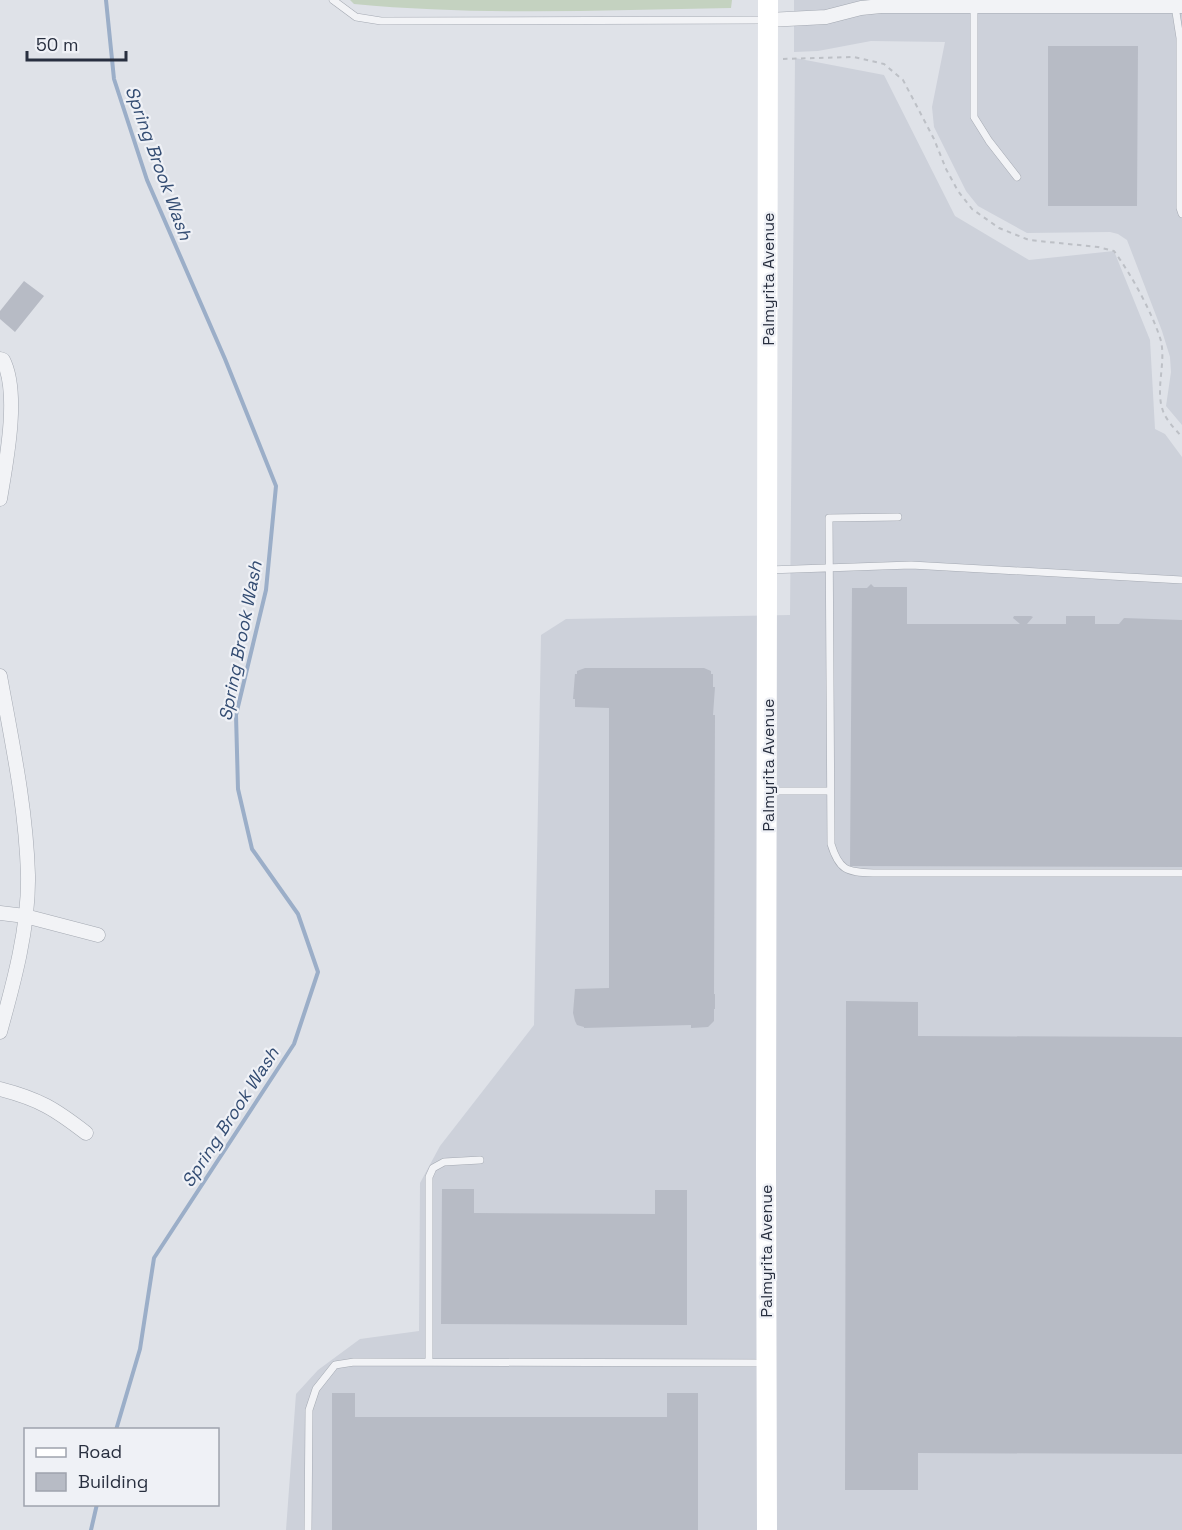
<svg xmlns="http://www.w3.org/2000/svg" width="1182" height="1530" viewBox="0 0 1182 1530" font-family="'Space Grotesk',sans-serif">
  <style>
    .built { fill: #cdd1da }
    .green { fill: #c4d2c0 }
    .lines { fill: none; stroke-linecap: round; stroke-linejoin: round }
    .stream { stroke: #9baec8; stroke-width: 4 }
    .building { fill: #b7bbc5 }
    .lane-casing { stroke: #a4a9b2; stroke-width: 8 }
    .street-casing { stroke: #a4a9b2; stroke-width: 15 }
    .path { stroke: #bdc0c6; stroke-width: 2; stroke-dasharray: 4.5 4.5; stroke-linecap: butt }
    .lane { stroke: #f2f3f6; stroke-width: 7 }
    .street { stroke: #f2f3f6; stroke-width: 14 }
    .secondary { stroke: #fff; stroke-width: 20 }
    .labels { text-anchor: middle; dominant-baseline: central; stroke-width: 4.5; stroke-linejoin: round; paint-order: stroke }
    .street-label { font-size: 16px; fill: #282f3f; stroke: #eff1f6 }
    .water-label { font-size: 18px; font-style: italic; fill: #334c72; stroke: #eff1f6 }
  </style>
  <rect width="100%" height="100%" fill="#dfe2e8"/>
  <path class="built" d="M794,0H1182V425L1166,406L1171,372L1170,357L1162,331L1127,240L1118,234L1110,232L1027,233L978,206L966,191L934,127L932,107L945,42L871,41L818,51L794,52Z
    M795,58L884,75L955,216L1029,260L1114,251L1150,340L1155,429L1165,434L1182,457V1530H286L296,1394L318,1370L360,1339L419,1331L420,1183L440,1146L534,1025L541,635L566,619L790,615Z"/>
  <path class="green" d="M350,0H732L731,8C606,10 479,16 354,4Z"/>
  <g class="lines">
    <path class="stream" d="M106,0L114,79L147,180L225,359L276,486L266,590L236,715L238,789L252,849L298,914L318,972L294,1044L154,1258L140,1349L116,1430
      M91,1530L97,1504"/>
  </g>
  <path class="building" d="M1048,46H1138L1137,206H1048Z
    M24,281L44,296L15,332L0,319V311Z
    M871,584L874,587H907V624H1020L1013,618L1014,616H1031L1033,617L1027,624H1066V616H1095V624H1119L1124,618L1182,620V867L850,866L852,588H867Z
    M585,668H704L711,671V674H713V687H715L713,715H715L714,994H715V1009H714V1021L708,1027L691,1028V1025L584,1028V1027L577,1025L575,1021L573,1013L575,989L609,988V708L575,707V699H573L575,674H577V671Z
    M846,1001L918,1002V1036L1182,1037V1454L918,1453V1490H845Z
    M442,1189H474V1213L655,1214V1190H687V1325L441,1324Z
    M332,1393H355V1417H667V1393H698V1530H332Z"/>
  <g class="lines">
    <defs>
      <path id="lane" d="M333,0L356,17L381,21L766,20
        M974,6V117L989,141L1017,177
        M1175,6L1180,38V208L1182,214
        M898,517L829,518L831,844C839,870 846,872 873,873H1182
        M768,570L911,565L1182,580
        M767,791H830
        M429,1362V1177L433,1168L444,1162L480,1160
        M308,1530L309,1410L316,1389L335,1365L354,1362L765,1363"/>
      <path id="street" d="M768,20L826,17L861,8L881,6H1182
        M0,359L3,360C20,393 6,463 0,499
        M0,676C12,742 26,807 28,875C29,927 14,982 0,1032
        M0,913L25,916L98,935
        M0,1089C39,1099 55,1109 86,1133"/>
    </defs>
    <use href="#lane" class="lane-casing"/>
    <use href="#street" class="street-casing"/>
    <path class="path" d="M783,59L854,57L884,64L903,80L934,139L946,169L958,191L972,209L999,228L1029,240L1098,247L1114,251C1131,274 1153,314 1161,341C1166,364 1155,389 1163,411C1166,420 1175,429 1182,437"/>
    <use href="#lane" class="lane"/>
    <use href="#street" class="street"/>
    <path class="secondary" d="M767,1530L766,1163L768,0"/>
  </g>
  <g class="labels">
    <g class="street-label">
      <text transform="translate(768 279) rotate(-90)">Palmyrita Avenue</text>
      <text transform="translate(768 765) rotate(-90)">Palmyrita Avenue</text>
      <text transform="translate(766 1251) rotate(-90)">Palmyrita Avenue</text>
    </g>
    <g class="water-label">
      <text transform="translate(159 163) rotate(70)">Spring Brook Wash</text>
      <text transform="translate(240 641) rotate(-79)">Spring Brook Wash</text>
      <text transform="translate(230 1117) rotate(-57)">Spring Brook Wash</text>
    </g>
  </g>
  <rect x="24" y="1428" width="195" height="78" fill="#eff1f6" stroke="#9fa3ad" stroke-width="1.5"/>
  <rect x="36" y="1448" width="30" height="9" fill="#ffffff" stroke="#9fa3ad" stroke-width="1.5"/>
  <text x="78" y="1458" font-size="18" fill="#282f3f">Road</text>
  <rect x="36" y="1473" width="30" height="18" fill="#b7bbc5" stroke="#9fa3ad" stroke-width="1.5"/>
  <text x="78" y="1488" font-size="18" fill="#282f3f">Building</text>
  <path d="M27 51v9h99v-9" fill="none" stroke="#282f3f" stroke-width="3"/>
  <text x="36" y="51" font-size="18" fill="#282f3f" stroke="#eff1f6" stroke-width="4.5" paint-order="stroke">50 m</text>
</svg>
